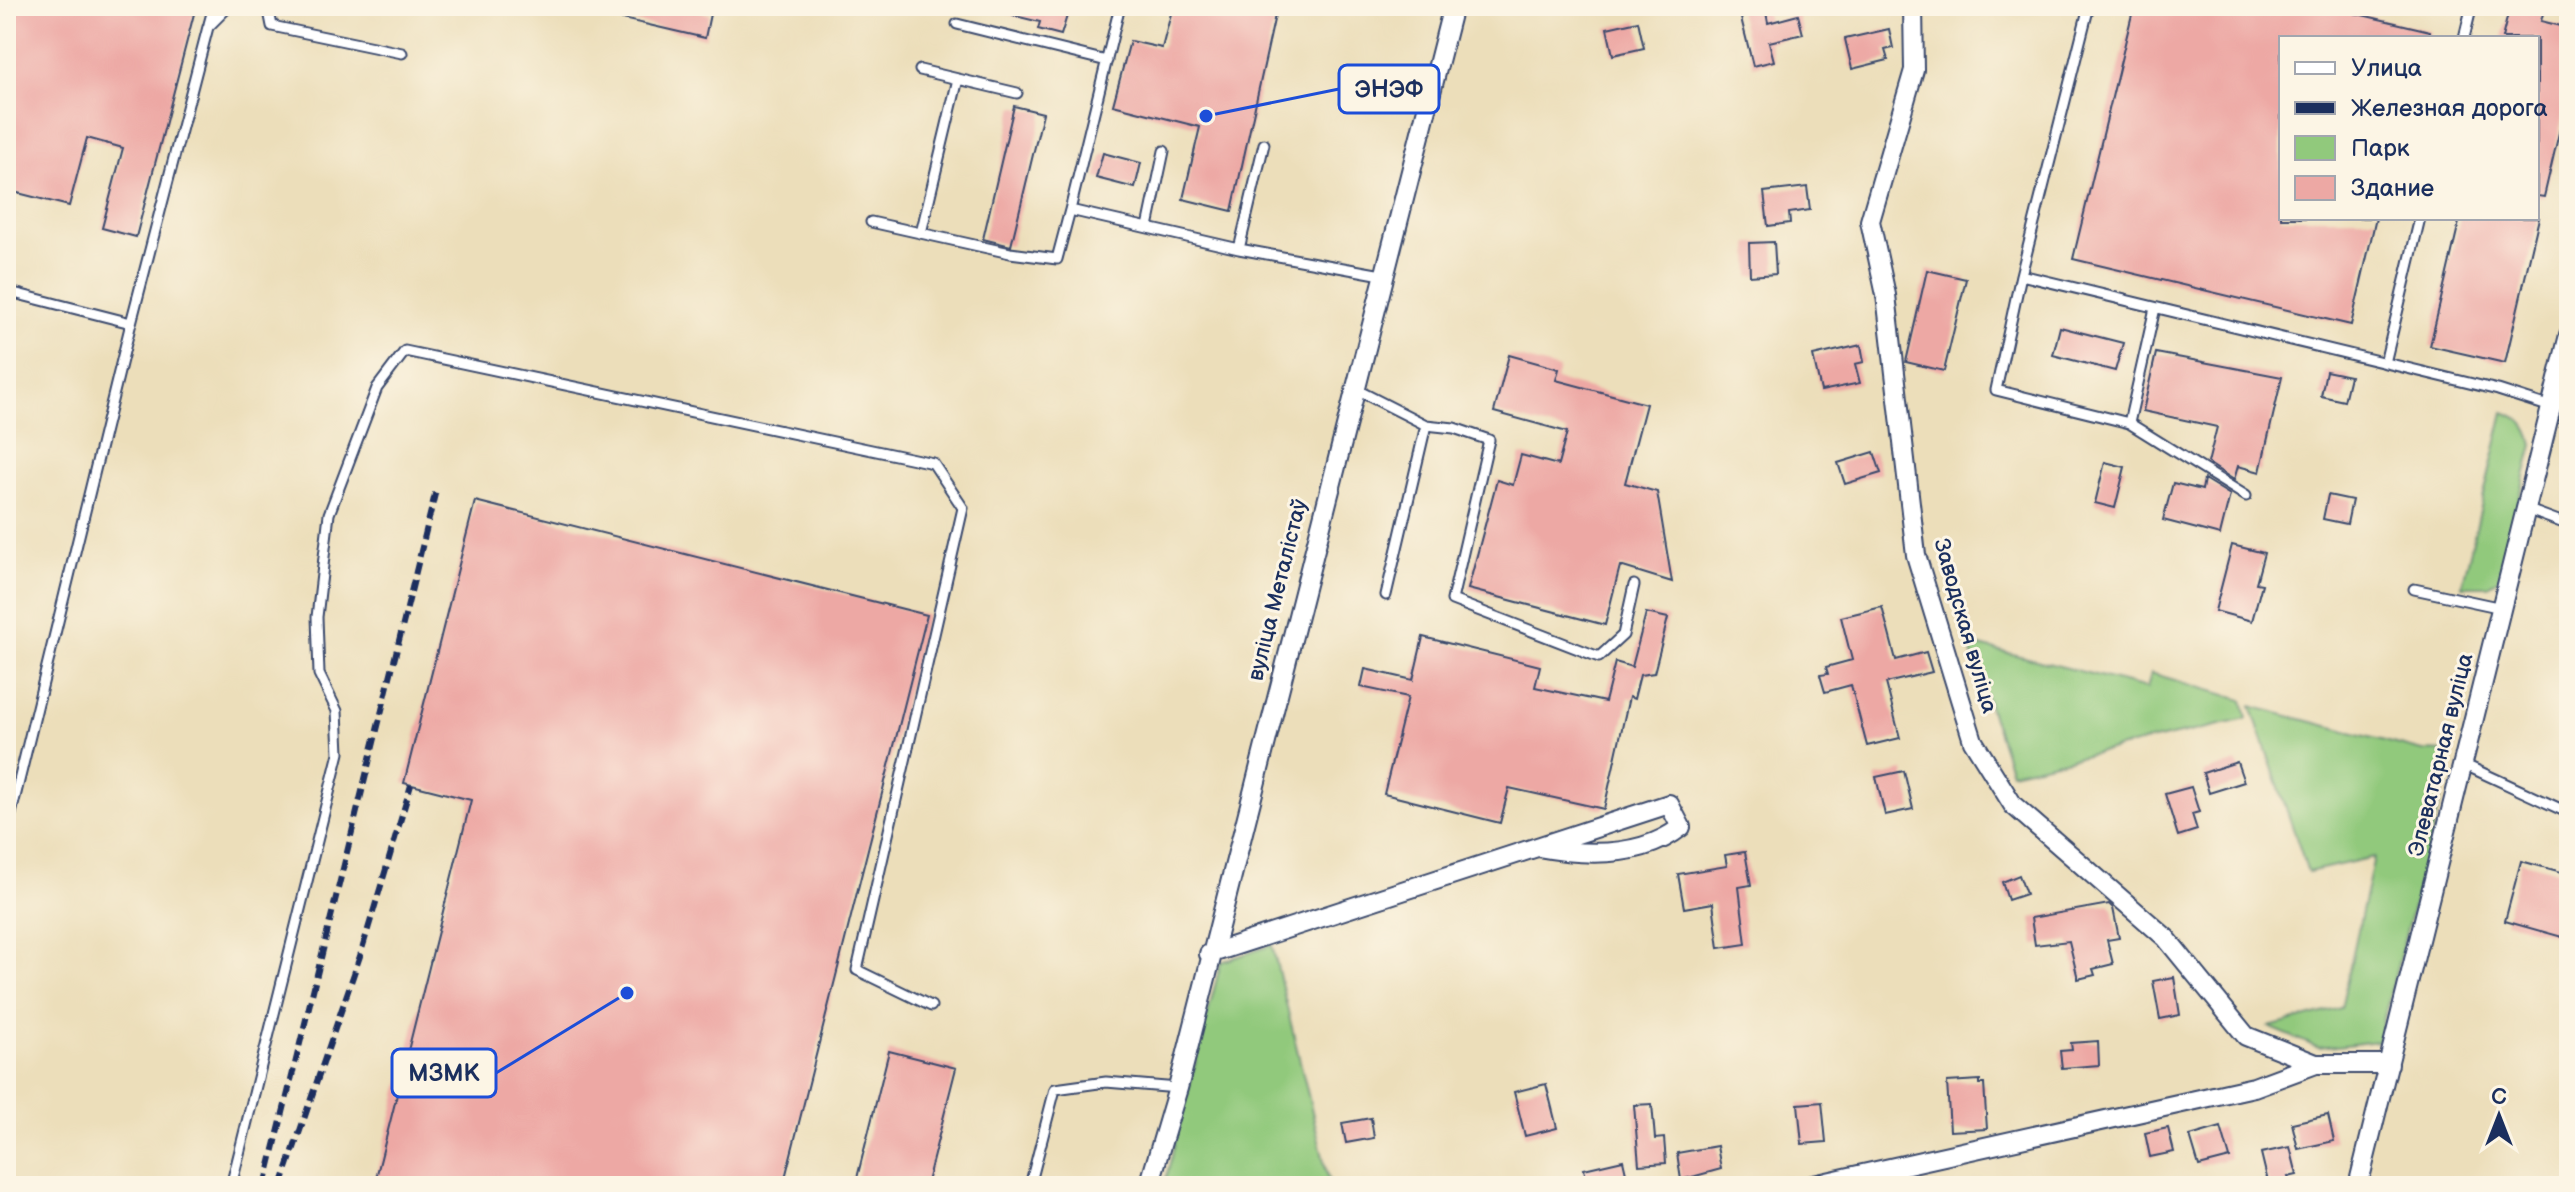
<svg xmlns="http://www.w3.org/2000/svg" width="2575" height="1192" viewBox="0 0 2575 1192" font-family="'Balsamiq Sans',sans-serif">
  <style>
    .green { fill: #91c97c; stroke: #567c6d; stroke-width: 2 }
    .building { fill: #eda8a4 }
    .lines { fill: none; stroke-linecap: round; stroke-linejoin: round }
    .service-casing { stroke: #3a496c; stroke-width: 13 }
    .minor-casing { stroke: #3a496c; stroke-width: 22 }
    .service { stroke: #fff; stroke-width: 9 }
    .minor { stroke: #fff; stroke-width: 18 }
    .rail { stroke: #1b2f5e; stroke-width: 6; stroke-dasharray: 12 6; stroke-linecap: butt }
    .labels { text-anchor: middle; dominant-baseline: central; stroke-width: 6; stroke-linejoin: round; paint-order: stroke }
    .street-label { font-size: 22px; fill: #1b2f5e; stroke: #fcf5e5 }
    .leader { fill: none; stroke: #1d4ed8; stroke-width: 3 }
    .callout-dot { fill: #1d4ed8; stroke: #fcf5e5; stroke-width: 3 }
    .callout { fill: #fcf5e5; stroke: #1d4ed8; stroke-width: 3 }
    .callout-label { font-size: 24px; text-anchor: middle; font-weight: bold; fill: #1b2f5e }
  </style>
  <rect width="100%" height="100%" fill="#fcf5e5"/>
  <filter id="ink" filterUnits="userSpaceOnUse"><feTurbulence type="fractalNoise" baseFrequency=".0125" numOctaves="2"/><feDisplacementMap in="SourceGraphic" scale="16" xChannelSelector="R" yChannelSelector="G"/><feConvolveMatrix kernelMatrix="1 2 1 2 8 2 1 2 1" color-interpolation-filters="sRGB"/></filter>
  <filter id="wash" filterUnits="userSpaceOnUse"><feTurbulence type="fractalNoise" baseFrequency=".006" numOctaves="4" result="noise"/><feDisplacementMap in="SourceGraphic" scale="32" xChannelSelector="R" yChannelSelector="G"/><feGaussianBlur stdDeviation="1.8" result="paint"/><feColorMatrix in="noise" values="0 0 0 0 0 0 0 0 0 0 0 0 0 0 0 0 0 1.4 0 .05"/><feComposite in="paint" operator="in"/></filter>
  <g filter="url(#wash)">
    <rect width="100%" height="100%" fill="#ecdeba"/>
    <path class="green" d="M2504,412C2522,418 2529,427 2533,445L2499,578L2488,586H2462Z
      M1968,643L2147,688L2151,673L2243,700L2247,719L2011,772Z
      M2251,706L2423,751L2445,752L2450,763L2378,1041L2319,1048L2269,1027L2341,1008L2374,857L2308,872Z
      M1272,945L1330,1186H1164L1221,962Z"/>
    <g id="blocks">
      <path class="building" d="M6,6H196L136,237L102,228L123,148L87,138L69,206L6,190Z
        M598,6H677L710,14L705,38L597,13Z
        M1000,6H1070L1061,35L1038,29L1040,22L999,12Z
        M1173,6H1277L1232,211L1183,199L1200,127L1113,105L1130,41L1162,48Z
        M1738,6H1765L1768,23L1798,15L1803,34L1769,42L1774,61L1753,66Z
        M2134,6H2324L2430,31L2429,38H2281V218H2376L2351,325L2073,259Z
        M2510,6H2545L2541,21L2569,28V90L2544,197L2537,196V38H2502Z
        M1638,21L1644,48L1613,55L1607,28Z
        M1889,29L1893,48L1885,50L1888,60L1852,69L1845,39Z
        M1014,106L1043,113L1011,246L983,239Z
        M1103,153L1141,163L1135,188L1096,178Z
        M1807,187L1810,210L1789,213L1790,223L1768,226L1764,192Z
        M2460,218H2539L2505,363L2430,346Z
        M1774,242L1776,274L1750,276L1749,243Z
        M1927,270L1966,279L1944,371L1906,362Z
        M2060,327L2123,343L2115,371L2053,355Z
        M1861,345L1864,362L1855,364L1860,383L1821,391L1813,356Z
        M2156,353L2282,377L2260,472L2238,466L2234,480L2208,463L2217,427L2143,411Z
        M1509,355L1559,369L1556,380L1646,404L1625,483L1657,492L1672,582L1620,566L1605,625L1468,589L1497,480L1513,485L1521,455L1558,465L1567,432L1494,412Z
        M2326,371L2350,376L2344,401L2321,396Z
        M1874,452L1881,473L1845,484L1838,463Z
        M2105,462L2125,467L2115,508L2095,503Z
        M2204,479L2230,495L2220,535L2163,520L2173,483L2202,490Z
        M2328,495L2352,500L2347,524L2323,519Z
        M475,501L927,615L783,1186H374L471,800L404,783Z
        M2232,545L2264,553L2256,583L2262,584L2252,621L2215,611Z
        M1882,607L1896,660L1926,652L1932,672L1886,683L1900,738L1867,746L1851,685L1825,692L1820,675L1828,674L1826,667L1852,660L1841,617Z
        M1646,613L1668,618L1654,673L1640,675L1634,699L1629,697L1604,809L1509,788L1500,823L1384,794L1408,697L1361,687L1365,669L1413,680L1423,637L1540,666L1535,687L1605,702L1615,662L1632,667Z
        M2237,762L2244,782L2209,793L2203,773Z
        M1904,771L1913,809L1885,815L1876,777Z
        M2191,787L2199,812L2192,814L2197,830L2178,836L2165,794Z
        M1745,852L1751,885L1739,887L1746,944L1719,948L1713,903L1684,908L1678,874L1727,866L1725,855Z
        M2521,861L2569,874V939L2505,921Z
        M2019,875L2026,894L2008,900L2002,882Z
        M2109,904L2113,908L2119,938L2107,940L2113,964L2093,969L2095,975L2078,979L2069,941L2035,945L2031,918Z
        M2174,977L2180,1015L2160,1019L2153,981Z
        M2098,1041L2099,1065L2062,1068L2060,1051L2072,1050L2071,1043Z
        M889,1051L956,1068L926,1186H855Z
        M1980,1080V1084H1984L1987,1129L1950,1131L1947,1082Z
        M1546,1084L1557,1128L1525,1136L1514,1092Z
        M1822,1102L1826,1142L1802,1144L1798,1104Z
        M1652,1104L1655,1139L1664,1138L1666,1163L1639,1165L1634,1105Z
        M2328,1115L2334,1141L2298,1149L2292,1123Z
        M1371,1118L1374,1138L1346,1143L1342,1123Z
        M2221,1127L2230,1158L2199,1166L2190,1136Z
        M2168,1128L2174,1152L2150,1157L2145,1133Z
        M1717,1146L1721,1169L1681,1180L1677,1153Z
        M2290,1147L2297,1175L2288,1177L2291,1186H2269L2261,1153Z
        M1623,1160L1629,1186H1588L1584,1169Z"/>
    </g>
  </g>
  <g filter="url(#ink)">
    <use href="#blocks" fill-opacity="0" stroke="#3a496c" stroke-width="2"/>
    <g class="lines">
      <defs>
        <path id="service" d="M268,6L272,26L402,53
          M2089,6L2021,275L2498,390L2551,407
          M2459,6L2471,9L2464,38
          M209,24L214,6
          M957,24L1107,61
          M920,70L1017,93
          M1070,210L1120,6
          M871,222L1010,253L1057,259L1070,210L1239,249L1382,275
          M1148,227L1164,151
          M921,233L958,79
          M1239,249L1264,144
          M2021,275L1996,390L2129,423L2155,308
          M6,291L131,323L208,27L229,6
          M2385,363L2420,218
          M1355,389L1426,425L1386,595
          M2129,423L2246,496
          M1426,425L1454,428L1489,440L1452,600L1599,657L1623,635L1634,585
          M2526,509L2569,525
          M2414,589L2502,608
          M2463,764L2569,813
          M6,834L131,323
          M231,1186L339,753L337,711L319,674L317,617L329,514L377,388L405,351L933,463L963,508L857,970L931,1006
          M796,1186L797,1182
          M1040,1186L1032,1178L1055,1089L1106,1082L1178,1088"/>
        <path id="minor" d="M1913,6L1914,70L1870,221L1886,295L1916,555L1973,741L2013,805L2166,938L2246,1036L2316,1064
          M1209,954L1669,804L1681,827C1642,858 1586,856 1538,847
          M1149,1186L1178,1088L1453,6
          M1809,1186L2254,1087L2316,1064H2389
          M2358,1186L2569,335"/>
      </defs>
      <use href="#service" class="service-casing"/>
      <use href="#minor" class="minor-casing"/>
      <use href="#service" class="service"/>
      <use href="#minor" class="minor"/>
      <path class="rail" d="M265,1186L436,490
        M281,1186L360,956L411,785"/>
    </g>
  </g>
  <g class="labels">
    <g class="street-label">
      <text transform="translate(1278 590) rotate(-76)">вуліца Металістаў</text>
      <text transform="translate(1965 626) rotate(74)">Заводская вуліца</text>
      <text transform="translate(2441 755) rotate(-76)">Элеватарная вуліца</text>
    </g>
  </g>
  <path class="leader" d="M1206 116L1339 89M627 993L496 1073"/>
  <g class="callout-dot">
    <circle cx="1206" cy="116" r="8"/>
    <circle cx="627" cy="993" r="8"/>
  </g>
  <g class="callout">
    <rect x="1339" y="65" width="100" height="48" rx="8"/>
    <rect x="392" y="1049" width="104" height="48" rx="8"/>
  </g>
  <g class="callout-label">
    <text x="1389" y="97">ЭНЭФ</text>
    <text x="444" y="1081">МЗМК</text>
  </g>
  <rect width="2575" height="1192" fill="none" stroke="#fcf5e5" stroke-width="32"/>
  <rect x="2279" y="36" width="260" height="184" fill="#fcf5e5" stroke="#a2a6af" stroke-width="2"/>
  <rect x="2295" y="62" width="40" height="12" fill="#ffffff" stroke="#a2a6af" stroke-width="2"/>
  <text x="2351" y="76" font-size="24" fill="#1b2f5e">Улица</text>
  <rect x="2295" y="102" width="40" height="12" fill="#1b2f5e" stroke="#a2a6af" stroke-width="2"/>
  <text x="2351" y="116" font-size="24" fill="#1b2f5e">Железная дорога</text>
  <rect x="2295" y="136" width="40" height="24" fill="#91c97c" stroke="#a2a6af" stroke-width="2"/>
  <text x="2351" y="156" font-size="24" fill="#1b2f5e">Парк</text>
  <rect x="2295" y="176" width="40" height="24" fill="#eda8a4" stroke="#a2a6af" stroke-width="2"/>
  <text x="2351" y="196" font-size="24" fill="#1b2f5e">Здание</text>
  <g transform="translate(2499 1116)" stroke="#fcf5e5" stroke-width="6" paint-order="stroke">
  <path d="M0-6L14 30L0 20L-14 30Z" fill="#1b2f5e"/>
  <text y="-12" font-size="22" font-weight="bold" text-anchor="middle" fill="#1b2f5e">С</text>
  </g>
</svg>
